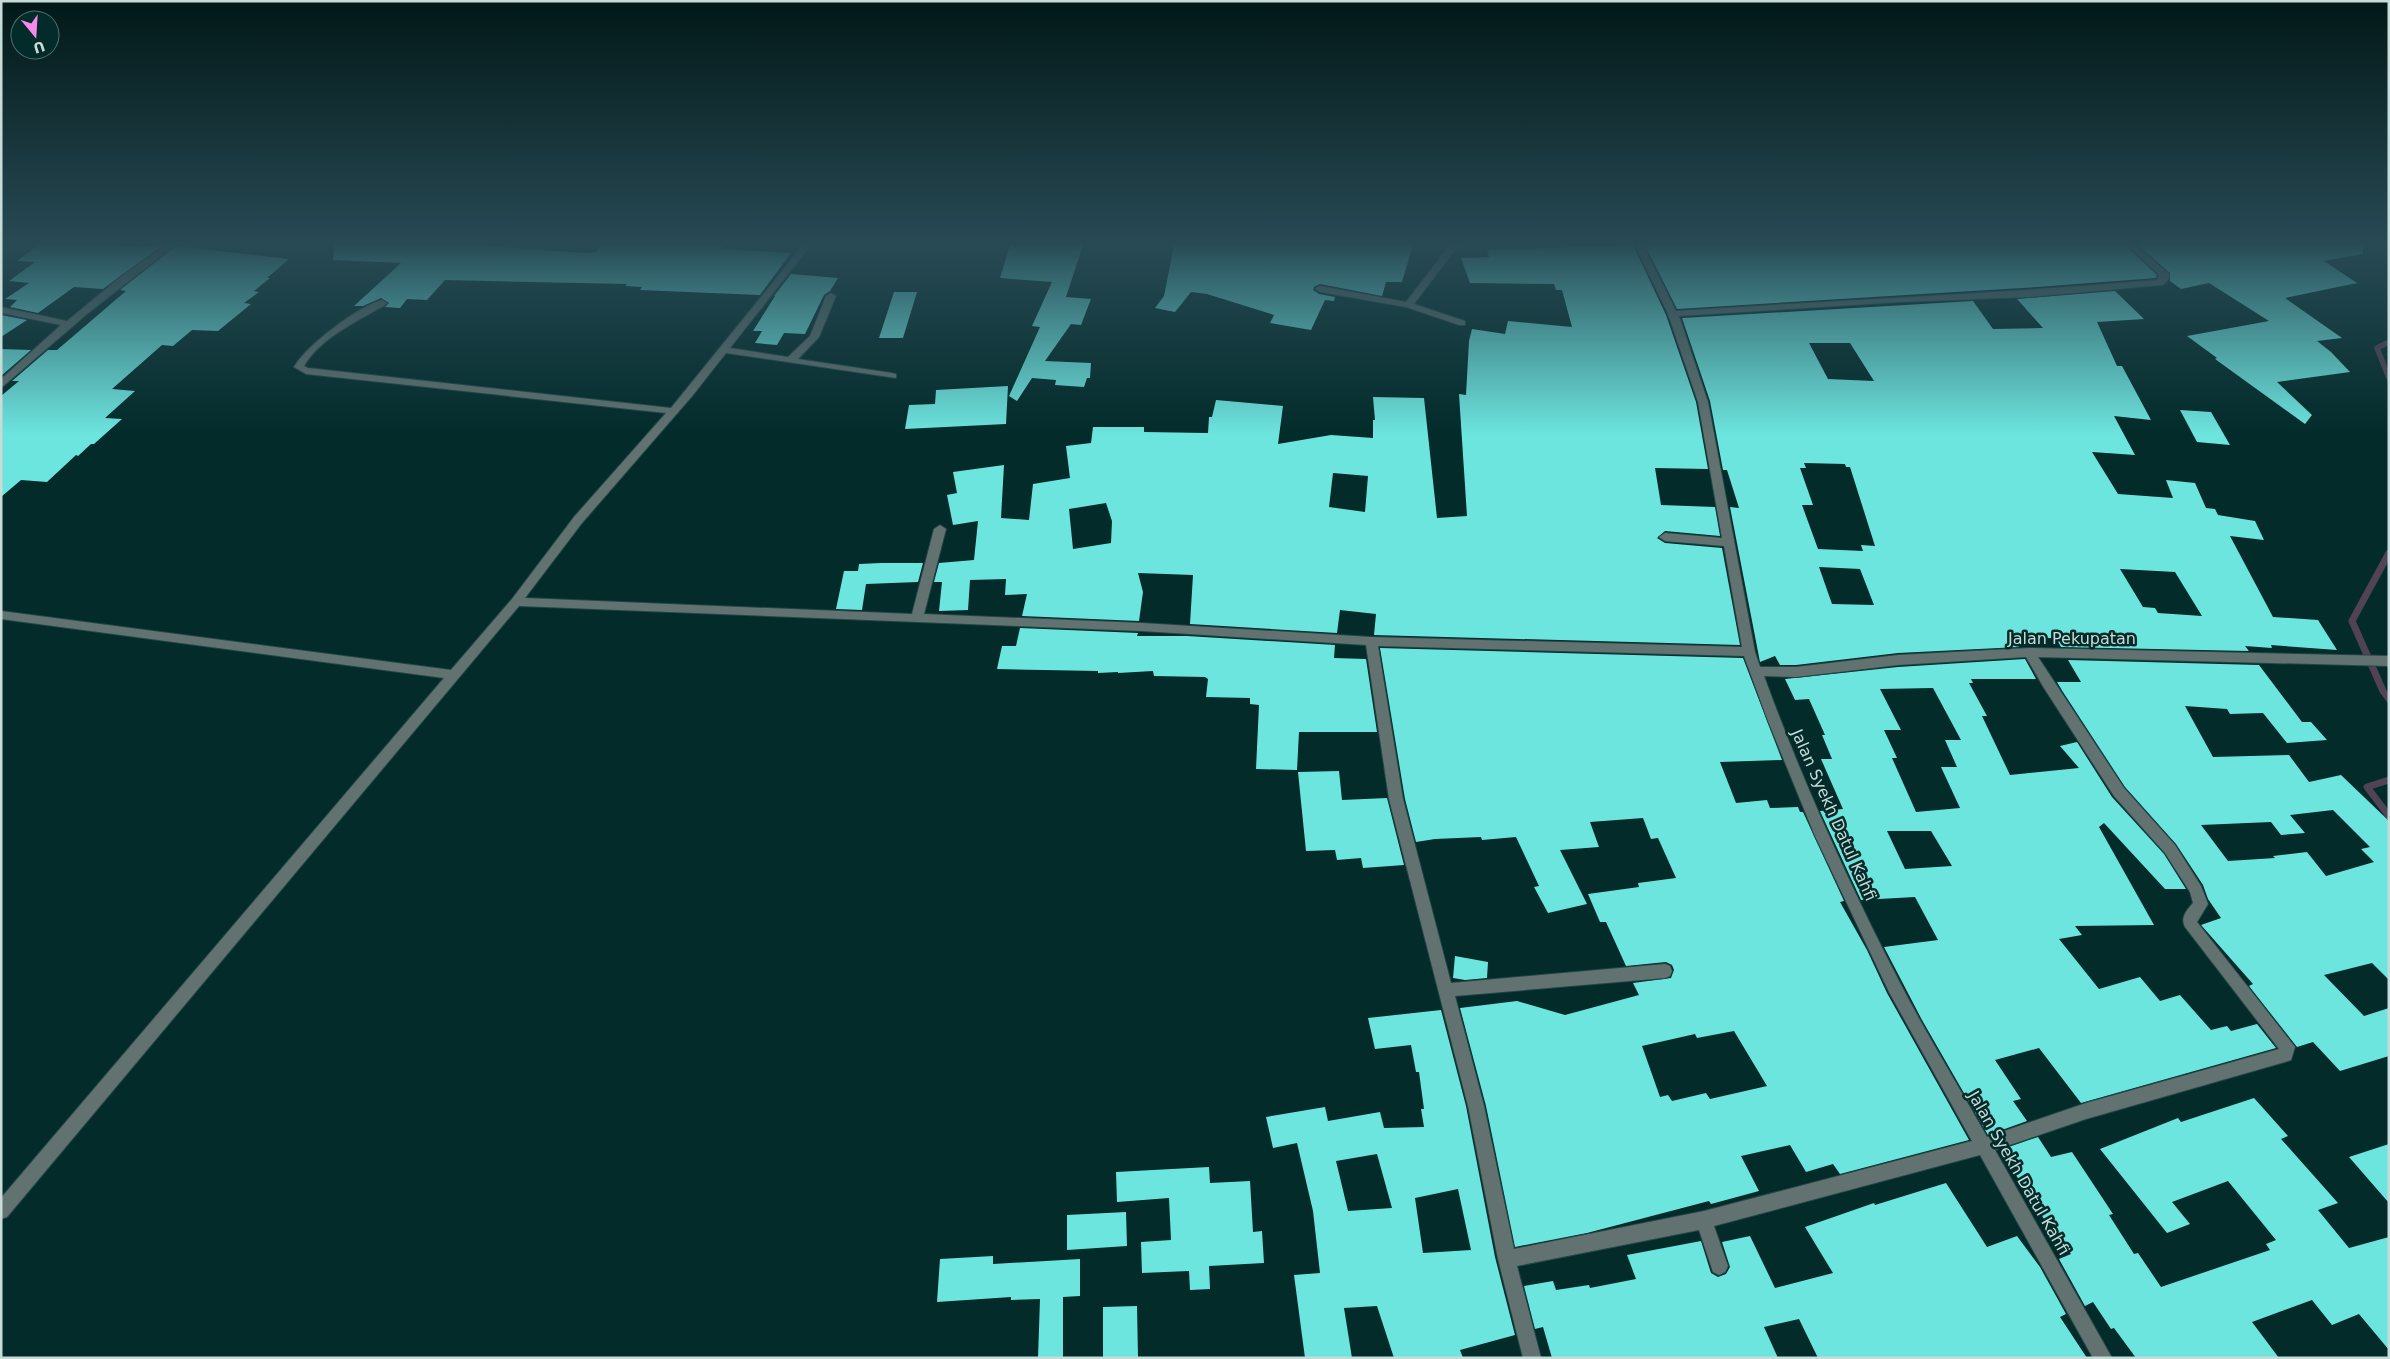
<svg xmlns="http://www.w3.org/2000/svg" width="2390" height="1359" viewBox="0 0 2390 1359" font-family="'DejaVu Sans',sans-serif">
  <style>
    .lines { fill: none; stroke-linecap: round; stroke-linejoin: round }
    .stream-far1 { stroke: #514255; stroke-width: 5.5 }
    .stream { stroke: #514255; stroke-width: 7 }
    .building { fill: #6de5df; fill-rule: evenodd }
    .minor-casing { stroke: #224746; stroke-width: 2 }
    .minor { fill: #627271; fill-rule: evenodd }
    .labels { text-anchor: middle; dominant-baseline: central; stroke-width: 5; stroke-linejoin: round; paint-order: stroke }
    .street-label { font-size: 16px; fill: #c7dbd9; stroke: #022b2a }
  </style>
  <rect width="100%" height="100%" fill="#022b2a"/>
  <g class="lines">
    <path class="stream-far1" d="M2389,342L2377,348L2389,378"/>
    <path class="stream" d="M2389,553L2352,621L2383,691L2389,699
      M2389,780L2367,787L2389,816"/>
  </g>
  <path class="building" d="M38,245H116L130,247L163,245L103,289L74,287L38,313L10,307L17,300L5,299L29,283L9,281L35,262L17,261Z
    M334,245H489L488,246L587,253L596,252L601,245H722L720,249L791,253L760,295L640,290L642,287L625,286L627,284L445,280L427,300L407,299L400,308L385,307L389,303L381,298L363,306H354L401,263L333,260Z
    M1010,245H1083L1066,297L1091,299L1081,325L1071,324L1045,361L1091,363L1090,378H1087L1084,387L1055,385L1056,380L1032,378L1017,401L1009,396L1040,327L1032,326L1052,282L1000,278Z
    M1174,245H1413L1402,282H1386L1382,296L1320,284L1314,287L1313,290L1319,294L1335,297L1334,301L1325,300L1311,330L1270,323L1274,315L1207,294L1191,292L1175,312L1155,308L1164,296Z
    M1633,245L1666,315L1696,402L1708,469L1655,468L1661,505L1715,507L1720,536L1665,531L1657,538L1665,543L1722,548L1740,645L1374,635L1376,614L1340,610L1337,633L1190,624L1193,575L1138,573L1143,592L1139,621L1022,616L1027,594L1005,595L1006,579L970,580L968,610L939,611L942,582H934L939,563L974,560L978,521L953,525L947,495L957,493L953,472L1004,465L1001,518L1029,520L1033,484L1070,478L1066,446L1091,443L1093,427H1144V432L1208,433L1209,417H1212L1216,400L1283,406L1278,444L1331,435L1373,438V420H1375L1373,397L1424,398L1437,518L1467,516L1459,394L1466,395L1469,341L1472,329L1505,334L1508,321L1572,327L1562,290H1556L1554,284L1470,283L1461,258L1489,257L1487,250ZM1333,473L1368,476L1365,512L1329,507ZM1106,503L1112,521L1111,543L1073,549L1069,509Z
    M1645,245H2125L2157,275L2156,278L2037,287L1677,309Z
    M2138,245H2363V254L2324,261L2357,283L2285,298L2342,338L2317,341L2331,352L2350,372L2277,382L2312,415L2305,424L2215,359L2217,358L2187,336L2269,321L2209,283L2181,289L2170,281V273Z
    M176,246L289,259L267,278H270L254,291L259,292L244,303L251,304L218,331L192,330L173,346L162,345L112,389L135,391L105,418L122,419L94,444H91L78,456L76,455L47,482L21,480L1,497V396L19,381H12L48,350H57L126,291L120,290Z
    M791,274L838,278L830,291L824,295L805,334L784,333L777,345L755,343L762,331H753L775,296H774Z
    M2115,291L2144,319L2097,322L2117,366H2122L2151,420L2114,416L2135,455L2092,452L2118,494L2173,498L2166,480L2195,483L2206,508L2215,509L2218,515L2255,521L2264,540L2230,536L2273,617L2318,620L2337,650L2271,645L2272,648L2245,646L2249,651L2061,647L2056,638H2014L2019,647L1898,653L1796,665H1780L1775,656L1760,662L1730,507L1739,508L1727,470H1723L1710,401L1682,318L1973,301L1993,329L2043,328L2017,299ZM1809,343H1850L1874,381L1828,379ZM1804,463L1845,464L1846,467H1850L1875,546L1861,545L1863,551L1818,549L1802,505H1813L1800,468H1806ZM1819,567L1860,569L1874,605L1832,604ZM2120,569L2175,572L2202,616L2158,613L2155,608L2143,607Z
    M894,292H917L903,338H879Z
    M1,315L27,320L1,337Z
    M1,349L31,350L1,376Z
    M1008,386L1006,424L905,429L909,405L935,404L936,390Z
    M2180,410L2211,412L2230,445L2197,442Z
    M881,563H923L918,582L866,584L862,610L836,609L844,571H858L859,564Z
    M1020,628L1138,633L1137,636H1187L1335,645L1334,658L1366,659L1377,732H1299L1297,770L1256,769L1259,705L1250,704V698L1206,697L1208,679L1205,677L1154,676L1153,671L1118,673V672L1098,673V671L997,669L1002,646H1016Z
    M1380,648L1743,658L1782,760L1720,762L1736,803L1767,800L1770,808L1798,807L1800,812H1803L1844,901L1840,902L1867,950L1887,993L1969,1140L1840,1174L1833,1164L1806,1172L1790,1145L1741,1156L1759,1191L1711,1204L1709,1201L1587,1233L1515,1247L1486,1106L1460,1008L1517,1001L1565,1015L1639,995L1633,983L1671,978L1674,970L1672,965L1666,962L1626,966L1606,922H1600L1588,894L1639,887L1638,883L1676,878L1658,838L1651,839L1643,818L1590,822L1599,847L1560,850L1587,904L1548,913L1534,887L1539,886L1516,837L1482,840L1481,837L1435,839L1416,842L1405,799ZM1734,1031L1767,1086L1710,1099L1706,1093L1672,1101L1668,1095L1660,1097L1642,1046L1695,1034L1697,1038Z
    M2025,659L2036,679H1971L1973,683H1969L1987,716H1982L2010,775L2079,768L2060,746L2077,742L2112,797L2164,854L2186,889H2165L2104,823L2099,827L2154,925L2075,926L2082,935L2059,939L2099,989L2140,977L2160,1001L2180,995L2211,1030L2227,1026L2231,1031L2257,1024L2276,1048L2081,1103L2039,1048L1995,1060L2021,1099L2013,1101L2027,1121L1988,1135L1922,1020L1884,947L1938,940L1915,897L1861,900L1820,811L1843,809L1821,759H1832L1822,735H1825L1809,699L1795,700L1785,679L1898,667ZM1933,688L1961,740H1945L1957,767H1941L1960,808L1916,812L1892,758H1897L1884,730H1901L1880,689ZM1887,831H1931L1952,866L1905,869Z
    M2068,660L2259,665L2302,722H2311L2327,740L2287,743L2263,713L2230,714L2227,709L2185,706L2213,757L2289,755L2309,782L2341,775L2389,821V980L2372,963L2324,975L2364,1016L2389,1008V1056L2340,1071L2313,1042L2297,1047L2249,986L2253,984L2201,925L2221,918L2208,899L2203,885L2176,844L2125,787L2063,692L2057,682H2081ZM2333,810L2370,847L2361,849L2374,862L2326,876L2307,852L2273,856L2275,858L2228,861L2201,825L2271,822L2281,835L2305,833L2290,815Z
    M1339,771L1342,800L1387,798L1404,865L1363,868L1361,858L1337,860L1335,850L1306,851L1298,772Z
    M1455,956L1488,962L1487,978L1465,980L1453,978Z
    M1441,1010L1466,1106L1495,1257L1515,1335L1460,1350L1463,1358H1394L1377,1306L1344,1308L1352,1358H1305L1294,1275L1320,1273L1313,1211L1297,1143L1273,1148L1266,1117L1325,1107L1328,1121L1380,1112L1384,1128L1424,1127L1421,1109H1424L1419,1072H1416L1411,1045L1375,1049L1368,1018ZM1377,1154L1392,1208L1348,1211L1336,1161ZM1458,1189L1471,1250L1423,1253L1415,1198Z
    M2254,1098L2288,1136L2281,1139L2338,1203L2318,1210L2349,1248L2389,1237V1350L2359,1314L2332,1325L2312,1300L2252,1322L2279,1358H2136L2114,1328L2111,1329L2093,1302L2085,1306L2059,1259L2071,1254L2050,1221L2046,1222L2000,1150L2038,1137L2051,1157L2072,1152L2113,1214L2109,1215L2134,1254L2138,1253L2161,1287L2270,1250L2266,1244L2276,1240L2228,1181L2172,1202L2190,1224L2167,1233L2100,1149L2178,1118L2181,1122Z
    M2389,1144V1203L2349,1157Z
    M1209,1167L1210,1183L1250,1181L1253,1232L1262,1231L1264,1263L1209,1266L1210,1289L1190,1290L1189,1271L1142,1273L1141,1242L1171,1240L1169,1198L1117,1202L1116,1172Z
    M1946,1183L1987,1247L2017,1236L2040,1267L2066,1314L2060,1317L2087,1358H1818L1799,1319L1764,1327L1778,1358H1552L1543,1327L1535,1329L1524,1286L1553,1281L1556,1290L1589,1285L1590,1288L1636,1279L1627,1255L1701,1241L1711,1273L1718,1277L1726,1274L1730,1267L1722,1242L1750,1236L1775,1288L1833,1273L1805,1227L1874,1203L1875,1205Z
    M1126,1212L1127,1246L1067,1250V1215Z
    M993,1256V1264L1080,1259V1296L1063,1297V1358H1038L1040,1299L1011,1300V1297L937,1302L940,1259Z
    M1137,1306L1138,1357L1103,1358V1307Z"/>
  <g class="lines">
    <defs>
      <path id="minor" d="M166,245H175L87,314L1,388V379L61,325L1,313V307L67,321L123,275Z
        M803,245H811L730,348L788,357L810,336L826,296L831,293L836,296L819,337L798,359L892,373L896,374V378L726,353L693,395L582,523L525,598L912,614L934,529L940,525L946,529L924,614L1142,623L1371,637L1742,647L1724,546L1665,541L1659,537L1665,533L1722,538L1698,402L1668,314L1635,245H1643L1676,311C1837,300 1997,294 2157,280L2159,275L2127,245H2136L2169,274V279L2163,285L2029,297L1901,302L1679,316L1708,402L1755,652L1760,667H1796L1898,655L2029,648L2389,656V666L2038,657L2124,788L2175,845L2201,886L2208,904L2197,922L2295,1047L2291,1060L2285,1062L2086,1119L1995,1150L2112,1358H2093L1980,1155L1714,1226L1728,1266L1725,1272L1719,1275L1713,1272L1699,1230L1517,1266L1541,1358H1523L1498,1259L1468,1106L1389,799L1366,645L1142,631L519,606L7,1217L1,1219V1198L444,678L1,619V611L451,670L512,599L574,517L666,413L306,374L294,367C307,345 357,307 382,300L387,303L385,305C358,321 320,338 304,366L308,368L671,408ZM1378,646L1744,656L1768,721L1815,836L1889,992L1972,1141L1704,1211L1514,1249L1484,1106L1455,996L1665,978L1670,976L1672,971L1670,966L1665,964L1451,983L1403,799ZM2026,657L2044,688L2114,796L2165,853L2190,892L2193,903C2187,910 2180,917 2185,927L2279,1049L2086,1103L1987,1137C1958,1085 1926,1034 1899,981C1848,882 1802,780 1764,676L1796,677L1898,665Z
        M1456,245H1469L1456,250L1452,254L1414,304L1465,321V325H1459L1406,307L1320,292L1315,289L1320,286L1406,302L1446,250L1450,246Z"/>
    </defs>
    <use href="#minor" class="minor-casing"/>
    <use href="#minor" class="minor"/>
  </g>
  <linearGradient id="sky" x2="0" y2="1"><stop stop-color="#011817"/><stop offset="0.56" stop-color="#284a55"/><stop offset="1" stop-color="#284a55" stop-opacity="0"/></linearGradient>
  <rect width="2390" height="435" fill="url(#sky)"/>
  <g class="labels">
    <g class="street-label">
      <text x="2072" y="638">Jalan Pekupatan</text>
      <text transform="translate(1834 815) rotate(66)">Jalan Syekh Datul Kahfi</text>
      <text transform="translate(2019 1173) rotate(60)">Jalan Syekh Datul Kahfi</text>
    </g>
  </g>
  <rect width="2390" height="1359" fill="none" stroke="#c7dbd9" stroke-width="5"/>
  <g transform="translate(35 35) rotate(162)"><circle r="24" fill="#022b2a" stroke="#517170"/>
  <path d="M0-4L9 19L0 12L-9 19Z" fill="#f788ec"/>
  <text y="-8" font-size="14" font-weight="bold" text-anchor="middle" fill="#c7dbd9">U</text>
  </g>
</svg>
